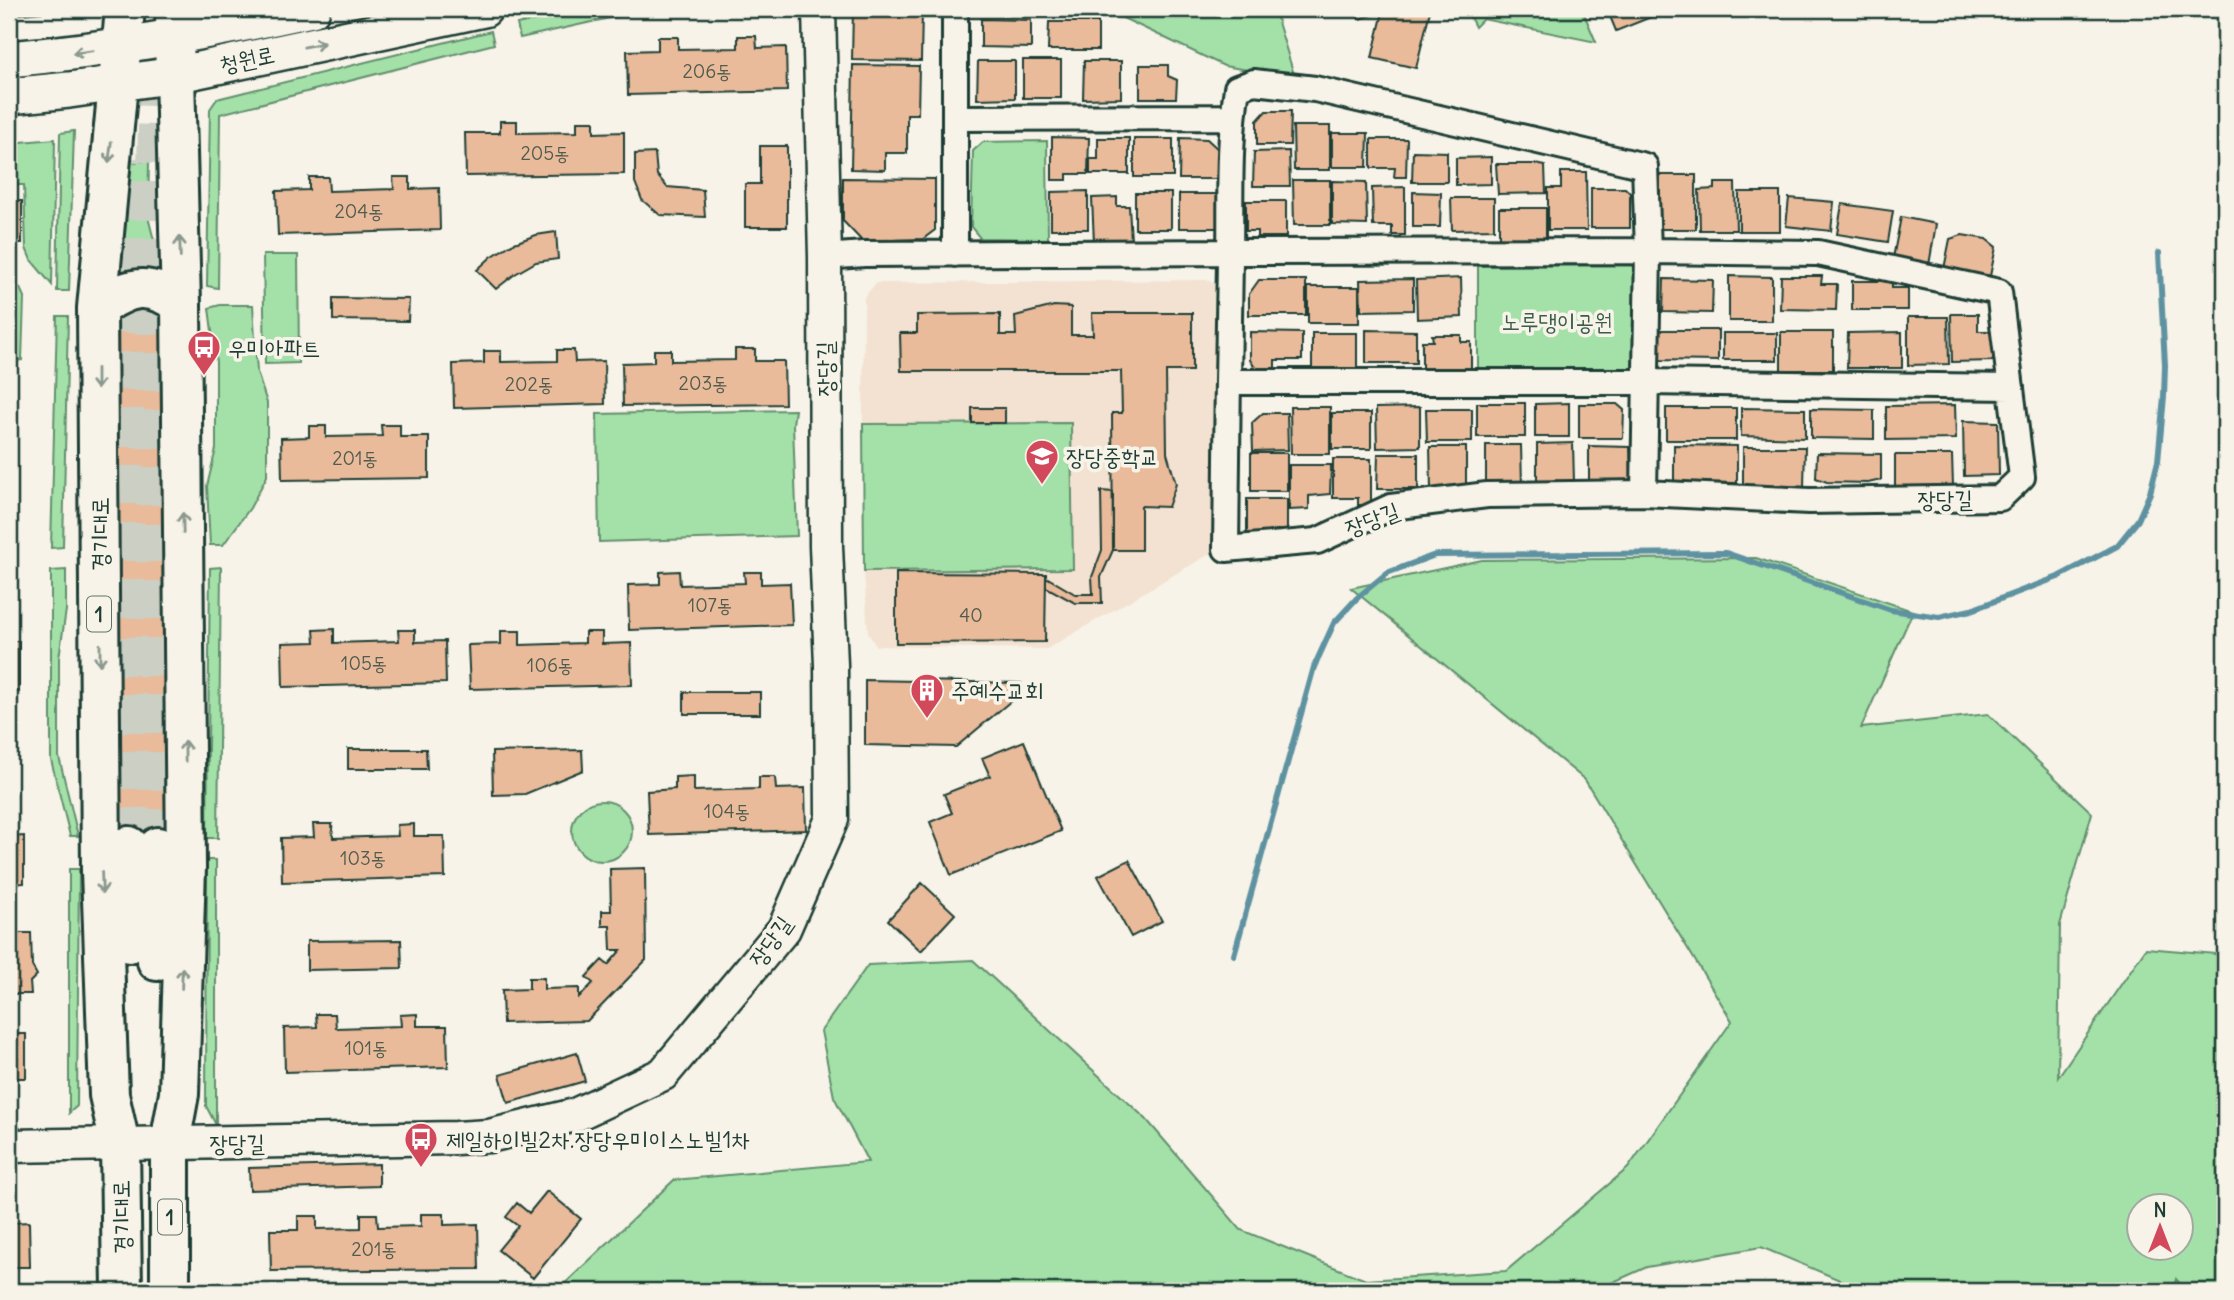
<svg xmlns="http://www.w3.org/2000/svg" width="2234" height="1300" viewBox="0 0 2234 1300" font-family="Delius,'Poor Story',sans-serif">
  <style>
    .built { fill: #f3e2d1 }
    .green { fill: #a4e1a8; stroke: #628f6e; stroke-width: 2; fill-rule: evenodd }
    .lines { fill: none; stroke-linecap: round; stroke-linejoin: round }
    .stream { stroke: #5f92a1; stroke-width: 6 }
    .building { fill: #e9bb9a; stroke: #1f3d34; stroke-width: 2 }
    .primary-tunnel { stroke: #cccfc4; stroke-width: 38; stroke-dasharray: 38 19; stroke-linecap: butt }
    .minor-casing { stroke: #1f3d34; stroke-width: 30 }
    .tertiary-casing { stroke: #1f3d34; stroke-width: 37 }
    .secondary-casing { stroke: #1f3d34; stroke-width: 40 }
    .primary-casing { stroke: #1f3d34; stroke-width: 44 }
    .minor { stroke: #f7f3e8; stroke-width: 24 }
    .tertiary { stroke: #f7f3e8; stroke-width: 32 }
    .secondary { stroke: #f7f3e8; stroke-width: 35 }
    .primary { stroke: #f7f3e8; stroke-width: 38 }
    .oneway { stroke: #8b988e }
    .labels { text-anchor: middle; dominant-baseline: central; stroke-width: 7; stroke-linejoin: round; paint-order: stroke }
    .number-label { font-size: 19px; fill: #525c4e }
    .shield { fill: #f7f3e8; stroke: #60746a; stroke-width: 2 }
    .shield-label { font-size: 21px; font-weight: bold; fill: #1f3d34 }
    .street-label { font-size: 23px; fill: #1f3d34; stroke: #f7f3e8 }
    .park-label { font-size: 23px; fill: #3a5e4b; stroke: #f7f3e8 }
    .poi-label { font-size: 23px; fill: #1f3d34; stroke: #f7f3e8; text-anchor: start }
  </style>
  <rect width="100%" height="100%" fill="#f7f3e8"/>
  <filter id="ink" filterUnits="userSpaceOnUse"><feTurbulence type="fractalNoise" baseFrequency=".0143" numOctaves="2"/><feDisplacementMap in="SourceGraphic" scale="14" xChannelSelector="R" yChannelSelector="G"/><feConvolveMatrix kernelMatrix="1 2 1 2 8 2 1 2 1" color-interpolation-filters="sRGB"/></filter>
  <g filter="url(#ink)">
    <path class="built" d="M1208,280L1222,289L1220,548L1047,649L876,646L868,633L864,571L863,424L864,297L876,283Z"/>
    <path class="green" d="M590,9H650L520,38L517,24Z
      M1104,9H1274L1295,78L1224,66Z
      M1466,9H1582L1596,42L1483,19L1475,27Z
      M491,31L494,44L220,114L218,288L207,286L210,109L217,99Z
      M74,131L69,291H57L60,133Z
      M55,139L52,285L31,260L26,248L24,185H9V143Z
      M1047,141L1048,239L980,238L971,227L973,151L983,142Z
      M149,161L148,217L165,283L109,292L126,163Z
      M263,255H298L299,363L265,364Z
      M1635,265L1636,376L1478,377V266Z
      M9,279L20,288L24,297L22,360L14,361V396L9,394Z
      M157,299L171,330H109L111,314Z
      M220,305H253L257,372L267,403V476L250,508L223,545H210L207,486L216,449V362L209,308Z
      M57,316H68L63,547L51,548Z
      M795,410L793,424L797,536L599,542L597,414Z
      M1071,423L1073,569L864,571L863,424Z
      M1756,558L1913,611L1861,728L1988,714L2092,813L2060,925L2058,1077L2146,948L2216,954L2225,968V1291H2186L2176,1279L2173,1291H1866L1761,1247L1647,1267L1593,1291H557L674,1180L868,1162L834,1097L821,1031L868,965L973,960L1146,1119L1241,1230L1366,1280L1506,1271L1628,1168L1732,1021L1585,780L1351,588L1482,560ZM2140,1206H2182V1248H2140Z
      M221,567L218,838H207L210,568Z
      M66,570V610L59,658V757L78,836H70L51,760V571Z
      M572 831a30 30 0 1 1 60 0a30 30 0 1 1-60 0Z
      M207,860H216V1125L206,1106Z
      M69,869H79L77,1106L69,1113Z"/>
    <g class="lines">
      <path class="stream" d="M1234,955L1314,667L1334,623L1357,598L1387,573L1435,555L1726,553L1891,610L1939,617L1971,610L2058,577L2117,546L2138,520L2150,493L2158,461L2164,397L2165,365L2159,253"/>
    </g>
    <path class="building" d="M9,9H55V11L9,15Z
      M853,9L922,10L921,61L852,60Z
      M1355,9H1422L1430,11L1416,68L1372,58L1383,12L1359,19Z
      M1607,9H1671L1616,31Z
      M1607,9H1671L1616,31Z
      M981,19L1031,20V48L981,47Z
      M1049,22H1098V50H1048Z
      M738,36H756L757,48L786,47L787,91L628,95L627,51L658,50V37H678V49L738,48Z
      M1023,60H1061V98H1023Z
      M978,61H1015V98L977,99Z
      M1084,61H1121V98L1083,99Z
      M853,65L919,66L918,114H907V153H885V170L851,169Z
      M1140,65H1168V76L1177,80L1176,98H1140Z
      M1266,111H1291L1290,145H1257V121Z
      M500,121H517V133L577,132V121H594V133L624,132V174L466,176L465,133H500Z
      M1293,126H1330V170H1294Z
      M1332,133H1368L1367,167H1332Z
      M1052,137L1089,138L1088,174H1067V180H1052Z
      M1098,138H1129V174H1090V159H1098Z
      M1180,138L1207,139L1219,150V179H1179Z
      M1134,139H1173V177H1134Z
      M1371,139H1407L1406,177H1394L1395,168H1371Z
      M760,146H787V227H745V184H760Z
      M1289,151L1290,186H1253L1254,152Z
      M1413,151L1447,152V182H1412Z
      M655,153L657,175L667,187L703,190L705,217L660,215L642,200L635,182V154Z
      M1491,157V184L1456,185V158Z
      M1496,164H1535L1545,166L1546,193L1498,194Z
      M1561,172H1586L1587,230H1548V188H1561Z
      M1660,175H1696V229H1660Z
      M309,177H328L329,191L394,189L393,177H410V189L439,188L440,230L278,235L276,191L309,190Z
      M843,178L935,179V230L923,239L862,241L843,221Z
      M1293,180H1330V225H1294Z
      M1332,181L1366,182L1367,225L1332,224Z
      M1715,183H1735L1736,230H1700L1699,190L1715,189Z
      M1405,187V235H1392V226H1373L1372,188Z
      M1591,188H1625L1630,193V228H1591Z
      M1088,191V229H1051V192Z
      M1413,192L1441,193L1440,227H1413Z
      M1739,192H1780V231H1739Z
      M1135,193H1171V229H1135Z
      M1179,194H1221V228H1179Z
      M1117,197V206H1129L1131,241L1094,242L1092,198Z
      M1451,198H1494V229L1452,230Z
      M1789,198L1834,202L1831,231L1786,226Z
      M9,201H22V243H9Z
      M1246,201H1286V237H1257V231H1246Z
      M1842,204L1893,211L1888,242L1837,234Z
      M1499,208H1546V238H1499Z
      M1901,217L1936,224L1929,265L1893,258Z
      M556,232L558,259L536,262L515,274L496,289L477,270L491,257L512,244L536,235Z
      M1962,235L1986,239L1996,247L1990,276L1944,269L1950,239Z
      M1729,276L1772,277V321H1729Z
      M1781,276H1822L1821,284H1837L1836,310L1780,309Z
      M1461,278L1462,317L1417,319L1416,280Z
      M1413,279V310L1361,311L1360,280Z
      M1664,279L1713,280L1712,313L1663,312Z
      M1259,280H1306V315H1249V294Z
      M1852,281H1892V288H1908V310H1852Z
      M1308,287H1359V323H1308Z
      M333,298L409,299L408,321L333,320Z
      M1054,306L1071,307V335H1093L1092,313H1192V371H1166L1167,453L1176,484L1168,507L1141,506V550H1113L1112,413H1122L1121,371H901L900,333H917V315L1000,314V335H1016L1015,316Z
      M1951,314H1978V331H1993V361L1952,362Z
      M1908,317H1948L1949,364L1908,365Z
      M109,330H171L174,847L108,846Z
      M1366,330L1416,331V363H1366Z
      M1655,330H1718V361L1655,360Z
      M1250,332L1302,333V360H1275V369L1257,370L1250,360Z
      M1781,332H1833V370H1781Z
      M1902,332V368H1847L1848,333Z
      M1312,333H1357V372H1312Z
      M1723,333H1777V360H1723Z
      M1432,335H1461V342H1471V373L1422,374V341H1433Z
      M735,349H755V361H784L785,404L623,406L622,363L654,362V350H671V361L735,360Z
      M557,350H574L575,362L604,361L605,404L454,408L453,364L484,363V351H501V362L557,361Z
      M1477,403H1525V437H1477Z
      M1569,403V437H1535V404Z
      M1579,404H1617L1624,410L1623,438H1579Z
      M1955,405L1956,439L1886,440V406Z
      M1290,407H1330V454H1291Z
      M1420,407V447L1377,448L1376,408Z
      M972,408H1005V423H972Z
      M1666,408H1736V440H1666Z
      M1741,408L1805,409V438L1741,436Z
      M1426,409H1472V442H1427Z
      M1811,409L1874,410V439L1811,438Z
      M1263,413H1287L1288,450L1253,451L1252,423Z
      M1332,413H1371V449H1332Z
      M1963,421L1998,422L1999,475L1964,476Z
      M381,425H400V437H429V478L282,480L281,438L309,437V426H326V437L382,436Z
      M1573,443L1574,482H1537V444Z
      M1486,445H1521L1522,486L1486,487Z
      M1674,445L1737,446V483L1674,482Z
      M1589,446L1630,447L1631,478L1624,483H1589Z
      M1430,447H1466V489H1431Z
      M1743,447H1805L1804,487L1743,486Z
      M1251,453H1287V491H1251Z
      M1817,453L1881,454V480L1868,483L1827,482L1816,478Z
      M1378,454H1418V489H1377Z
      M1895,455H1952L1953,486L1895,487Z
      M1333,459H1371V505H1358V498H1333Z
      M1289,465H1331L1330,494L1309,496V509L1289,510Z
      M1101,491L1113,492V550L1101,577L1102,603H1075L1046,587V577L1075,594H1093L1092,577L1102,550Z
      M1247,499H1287V530H1276V536H1247Z
      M679,571L680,585L745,583L744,572H761V584L790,583L792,625L629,630L628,585L660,584V572Z
      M896,573L1046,574L1045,642L896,643Z
      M334,629V643L399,641L398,630H415V642L445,641L446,683L283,687L282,643L315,642L314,630Z
      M501,631H520V645L585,643V632H602V644L631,643L632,685L470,689L468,645L501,644Z
      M9,641H19V692H9Z
      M865,680L1021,683L1018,695L956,747L865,745Z
      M684,692H760V714H684Z
      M1024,741L1061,831L951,875L930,822L952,813L944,794L990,776L982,758Z
      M348,749H426L427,769H348Z
      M582,750L583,770L525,794L493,795L492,752Z
      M694,776V791L759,789V777H775L776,789L805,788L806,830L649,835L647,791L675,789V777Z
      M313,824H332L333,838L398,836L397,825L414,824V836H444L445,877L282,882L281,838L314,837Z
      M24,836V883L9,884V837Z
      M1129,860L1162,921L1131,937L1098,876Z
      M645,868L646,960L587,1021L503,1023L502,990L529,989V978H544V989L579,988V998L593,983L586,977L602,960L608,965L621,950H611L610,926H602V911H611L610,869Z
      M922,883L955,914L921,951L888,920Z
      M9,933H31L32,966L37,975L30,982L31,994H13V960H9Z
      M401,940L402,968L307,970V941Z
      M316,1014H335L336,1028L401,1026L400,1015L417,1014V1026H447L448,1067L285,1072L284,1028L317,1027Z
      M9,1034H26V1078H9Z
      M577,1053L585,1081L508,1103L500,1075Z
      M379,1164V1186L250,1190L249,1168Z
      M547,1191L581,1219L533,1278L498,1250L518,1226L506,1217L517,1203L529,1213Z
      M361,1214H377L378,1227L421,1226V1214H444V1225L478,1224L479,1269L271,1271L270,1230H298V1216H317V1229L361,1228Z
      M29,1222L30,1267H9V1223Z"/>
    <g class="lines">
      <path class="primary-tunnel" d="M129,846L124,337L129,158
        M158,847C158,586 149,325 159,65"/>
      <defs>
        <path id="minor" d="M955,9V254
          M955,118L1233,117
          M825,257L864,254L1230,252L1648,251L1818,253L1999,292L2022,477L2000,498L1809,501L1644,493L1487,495L1391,507L1317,541L1226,549C1227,453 1228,356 1230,260C1231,203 1228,145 1237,88L1254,82L1315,89L1645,166L1648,251L1644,493
          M1228,382H1645L2011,387"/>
        <path id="tertiary" d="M9,1146L456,1138L489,1136L575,1115L663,1074L784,929L832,819L831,665L826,546L825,257L819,9"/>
        <path id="secondary" d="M9,59C111,50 211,31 312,9
          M9,96L69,90L175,75L484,9"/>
        <path id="primary" d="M97,308C130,286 147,281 181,304
          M129,846V943
          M157,961L158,847
          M122,1291L120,1144L109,1095L101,871L97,308L125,9
          M170,1291V1143L179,1094L186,867L181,304L174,37L176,9"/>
      </defs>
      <use href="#minor" class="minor-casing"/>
      <use href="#tertiary" class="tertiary-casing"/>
      <use href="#secondary" class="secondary-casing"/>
      <use href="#primary" class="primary-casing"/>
      <use href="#minor" class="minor"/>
      <use href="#tertiary" class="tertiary"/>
      <use href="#secondary" class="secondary"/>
      <use href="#primary" class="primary"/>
    </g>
    <defs><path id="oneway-shaft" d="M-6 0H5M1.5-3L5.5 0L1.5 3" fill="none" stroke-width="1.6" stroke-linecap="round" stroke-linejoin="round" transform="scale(1.75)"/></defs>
    <g class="oneway">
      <use href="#oneway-shaft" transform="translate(314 45) rotate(-12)"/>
      <use href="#oneway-shaft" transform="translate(83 52) rotate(173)"/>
      <use href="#oneway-shaft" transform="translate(110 152) rotate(97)"/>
      <use href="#oneway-shaft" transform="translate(180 247) rotate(-92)"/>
      <use href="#oneway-shaft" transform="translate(97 379) rotate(90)"/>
      <use href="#oneway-shaft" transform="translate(183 523) rotate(-91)"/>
      <use href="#oneway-shaft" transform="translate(100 655) rotate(90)"/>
      <use href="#oneway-shaft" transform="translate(185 751) rotate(-91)"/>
      <use href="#oneway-shaft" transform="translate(102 883) rotate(88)"/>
      <use href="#oneway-shaft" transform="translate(182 978) rotate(-88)"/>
    </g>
  </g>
  <defs>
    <symbol id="bus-pin" viewBox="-11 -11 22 30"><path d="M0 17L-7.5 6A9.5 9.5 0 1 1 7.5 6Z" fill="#d1495b" stroke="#f7f3e8"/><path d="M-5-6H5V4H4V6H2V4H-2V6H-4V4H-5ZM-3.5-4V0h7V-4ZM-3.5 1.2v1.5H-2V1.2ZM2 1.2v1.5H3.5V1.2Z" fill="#fff"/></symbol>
    <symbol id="school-pin" viewBox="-11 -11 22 30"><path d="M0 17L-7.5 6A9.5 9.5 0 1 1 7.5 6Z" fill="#d1495b" stroke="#f7f3e8"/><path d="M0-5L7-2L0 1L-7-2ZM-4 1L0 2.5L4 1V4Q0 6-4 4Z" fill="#fff"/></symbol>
    <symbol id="building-pin" viewBox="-11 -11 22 30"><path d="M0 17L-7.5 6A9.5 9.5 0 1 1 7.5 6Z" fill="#d1495b" stroke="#f7f3e8"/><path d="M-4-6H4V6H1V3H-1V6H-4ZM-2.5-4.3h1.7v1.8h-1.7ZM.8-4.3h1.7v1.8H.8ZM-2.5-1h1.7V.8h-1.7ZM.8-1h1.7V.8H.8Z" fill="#fff"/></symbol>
  </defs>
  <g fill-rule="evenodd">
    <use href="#bus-pin" x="185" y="328" width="38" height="52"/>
    <use href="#school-pin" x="1023" y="437" width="38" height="52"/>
    <use href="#building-pin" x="908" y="671" width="38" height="52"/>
    <use href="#bus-pin" x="402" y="1120" width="38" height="52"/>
  </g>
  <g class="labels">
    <g class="number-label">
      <text x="707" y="71">206동</text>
      <text x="545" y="153">205동</text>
      <text x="359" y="211">204동</text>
      <text x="703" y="383">203동</text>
      <text x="529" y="384">202동</text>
      <text x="355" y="458">201동</text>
      <text x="710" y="605">107동</text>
      <text x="971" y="615">40</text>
      <text x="364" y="663">105동</text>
      <text x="550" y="665">106동</text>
      <text x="727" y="811">104동</text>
      <text x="363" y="858">103동</text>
      <text x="366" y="1048">101동</text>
      <text x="374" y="1249">201동</text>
    </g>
    <g class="shield">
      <rect x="87" y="596.5" width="24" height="35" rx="5"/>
      <rect x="158" y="1199.5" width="24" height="35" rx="5"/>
    </g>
    <g class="shield-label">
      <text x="99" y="614">1</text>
      <text x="170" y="1217">1</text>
    </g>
    <g class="street-label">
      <text transform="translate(247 59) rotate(-12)">청원로</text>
      <text transform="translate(825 369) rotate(-91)">장당길</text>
      <text transform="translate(1945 499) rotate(-1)">장당길</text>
      <text transform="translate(1372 519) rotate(-21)">장당길</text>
      <text transform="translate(99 534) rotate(-90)">경기대로</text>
      <text transform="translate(770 941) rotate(-55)">장당길</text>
      <text transform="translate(237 1143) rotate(-1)">장당길</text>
      <text transform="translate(121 1217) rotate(-91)">경기대로</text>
    </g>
    <g class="park-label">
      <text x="1557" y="321">노루댕이공원</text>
    </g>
    <g class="poi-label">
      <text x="228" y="347">우미아파트</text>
      <text x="1066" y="456">장당중학교</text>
      <text x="951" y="690">주예수교회</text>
      <text x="446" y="1139">제일하이빌2차.장당우미이스노빌1차</text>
    </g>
  </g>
  <rect width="2234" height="1300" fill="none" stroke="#f7f3e8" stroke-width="35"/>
  <rect x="18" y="18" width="2199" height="1265" fill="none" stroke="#1f3d34" stroke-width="2.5" filter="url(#ink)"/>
  <g transform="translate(2160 1227)"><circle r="33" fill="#f7f3e8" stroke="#a1aaa0" stroke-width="2"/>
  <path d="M0-5L12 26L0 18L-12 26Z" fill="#d1495b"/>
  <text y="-10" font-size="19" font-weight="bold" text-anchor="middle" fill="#1f3d34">N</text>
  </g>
</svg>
